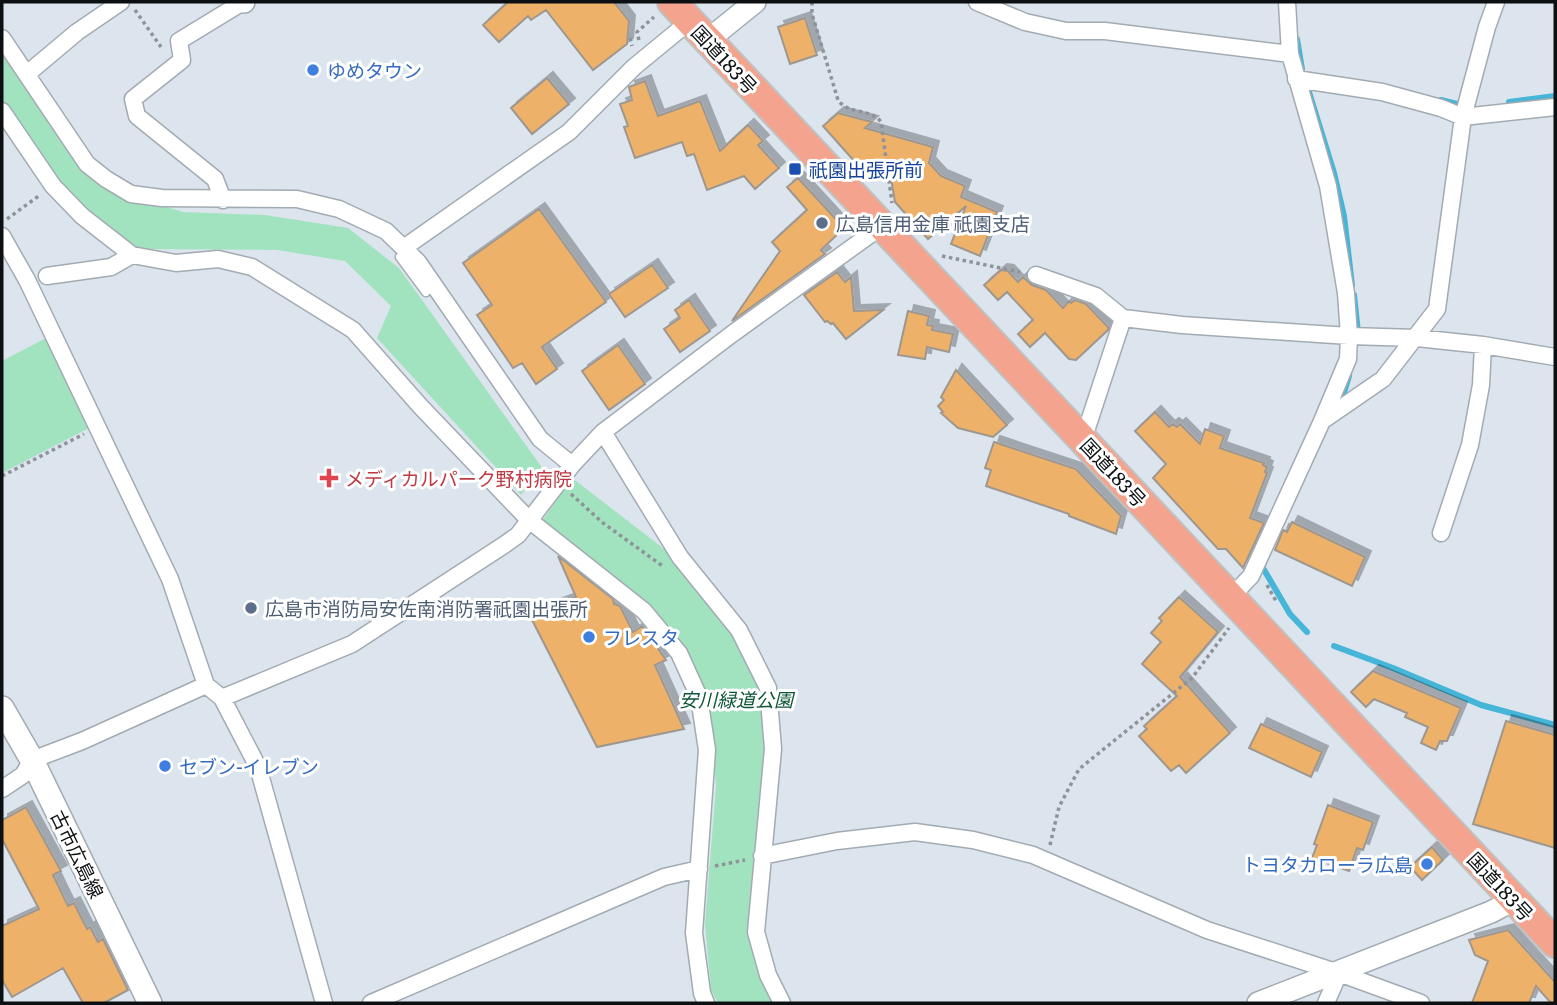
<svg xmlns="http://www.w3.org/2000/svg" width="1557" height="1005" viewBox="0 0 1557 1005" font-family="Literata,'Noto Sans JP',serif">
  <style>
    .green { fill: #a2e3bf }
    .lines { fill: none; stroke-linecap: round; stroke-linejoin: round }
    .stream { stroke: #45b5d8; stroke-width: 6 }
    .building { fill: #edb16b; stroke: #9e978f; stroke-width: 2; filter: url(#shadow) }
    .service-casing { stroke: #a3abb2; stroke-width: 11 }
    .minor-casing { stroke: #a3abb2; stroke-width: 19 }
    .tertiary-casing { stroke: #a3abb2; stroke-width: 24 }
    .secondary-casing { stroke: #a3abb2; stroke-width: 26 }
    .trunk-casing { stroke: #c0c1c1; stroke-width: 32 }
    .path { stroke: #8d9399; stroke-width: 3.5; stroke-dasharray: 3.5 3.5; stroke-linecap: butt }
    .service { stroke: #fff; stroke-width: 8 }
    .minor { stroke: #fff; stroke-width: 16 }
    .tertiary { stroke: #fff; stroke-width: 21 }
    .secondary { stroke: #fff; stroke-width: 23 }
    .trunk { stroke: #f4a48e; stroke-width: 28 }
    .shop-dot { fill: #3f7fe0; stroke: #fff; stroke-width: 2.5 }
    .transit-dot { fill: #1a4fb4; stroke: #fff; stroke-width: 2.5 }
    .service-dot { fill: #5c6f8a; stroke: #fff; stroke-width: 2.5 }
    .health-dot { fill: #e0444e; stroke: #fff; stroke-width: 2.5 }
    .labels { text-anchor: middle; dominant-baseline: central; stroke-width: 6; stroke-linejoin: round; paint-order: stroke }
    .street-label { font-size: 19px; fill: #0d1012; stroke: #fff }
    .shop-label { font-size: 19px; fill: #366cbe; stroke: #fff; text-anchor: start }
    .transit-label { font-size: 19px; fill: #164399; stroke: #fff; text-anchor: start }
    .service-label { font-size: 19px; fill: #4e5e75; stroke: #fff; text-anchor: start }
    .health-label { font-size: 19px; fill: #be3a42; stroke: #fff; text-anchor: start }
    .park-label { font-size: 19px; font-style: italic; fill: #0e5638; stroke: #fff }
  </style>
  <defs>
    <filter id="shadow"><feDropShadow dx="6" dy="-6" stdDeviation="0" flood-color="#0004"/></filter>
  </defs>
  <rect width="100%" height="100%" fill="#dce4ed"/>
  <path class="green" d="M2,52L45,114L109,189L183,212L265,215L348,228L399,268L543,469L521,495L377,338L391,306L345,261L277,250L139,249L70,195L2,108Z
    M48,337L93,426L2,473V361Z
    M572,478L663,548L728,626L764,690V773L751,930L777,1003H718L711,990L705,924L716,786L710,706L683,644L630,589L542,521Z"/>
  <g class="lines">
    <path class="stream" d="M1297,39L1302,69
      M1308,89L1334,173L1344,216L1352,285
      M1441,100L1457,104
      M1509,102L1555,96
      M1354,295L1358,332
      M1343,396L1349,376
      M1263,568L1290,614L1307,632
      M1334,646L1393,668L1481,705L1555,725"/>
  </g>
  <path class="building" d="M508,2H614L629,21L627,44L593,70L546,10L531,20L528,16L499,42L483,25Z
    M805,18L817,55L790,64L778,27Z
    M547,78L569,104L532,134L511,108Z
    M645,81L658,116L700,101L720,151L748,125L763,141L758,145L779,168L755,189L744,176L707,190L694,154L687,156L682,142L635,158L624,127L628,126L620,104L632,100L629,87Z
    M838,113L872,122L865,128L933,147L929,163L941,176L965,186L961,197L997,212L980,256L951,244L966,206L928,239L895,202L889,166L872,181L823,126Z
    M798,178L844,228L821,250L825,254L732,321L780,251L772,242L807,210L787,187Z
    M539,209L606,302L542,347L557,369L536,384L522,363L513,368L477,315L492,305L463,263Z
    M652,265L668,288L625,317L609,294Z
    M1001,270L1008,271L1018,282L1023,277L1032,285L1046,290L1063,308L1069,301L1071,303L1075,300L1086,304L1108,327V330L1076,360L1069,359L1045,333L1030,347L1018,334L1033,320L1007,292L998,300L984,285Z
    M837,272L845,282L851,277L854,311L883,310L846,339L833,323L831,324L827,321L825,322L804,295Z
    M689,300L710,331L680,352L664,329L680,318L675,310Z
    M908,311L929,316L927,325L933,326L932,330L953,334L949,352L927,347L925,359L898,355Z
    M618,345L645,384L609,410L582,371Z
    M956,370L1007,425L993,437L958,428L941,413L943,412L938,406L944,400L941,397Z
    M1155,412L1169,427L1173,424L1177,427L1180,424L1200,444L1205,429L1224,436L1220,448L1264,463L1263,465L1267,467L1265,472L1267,473L1250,518L1264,523L1243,568L1226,549H1218L1153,478L1166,464L1135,431Z
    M994,442L1076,469L1121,516L1116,534L1069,516V514L986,486L991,470L985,468Z
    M1292,522L1365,557L1352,586L1275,550L1283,530L1287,532Z
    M558,556L613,599L614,604L620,606L633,632L642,626L666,660L655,665L684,729L597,747L529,614L576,597Z
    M1179,597L1218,632L1180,677L1230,733L1186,773L1179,765L1171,771L1139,736L1147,729L1144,726L1177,696L1142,664L1161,642L1151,633L1162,621L1159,618Z
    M1373,671L1461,708L1447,741H1440L1436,750L1421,743L1428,727L1405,717L1407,713L1374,699L1366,707L1351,692Z
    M1506,721L1555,735V848L1473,824Z
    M1261,724L1322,752L1311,777L1249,748Z
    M1328,805L1373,822L1363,850L1357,848L1349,871L1312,858L1317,845L1314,844Z
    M26,807L61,871L53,875L68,906L74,903L87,929L90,927L98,942L103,939L128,990L104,1003H83L63,968L12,997L2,980V926L39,909L2,839V820Z
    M1432,847L1443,860L1422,880L1410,867Z
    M1508,930L1555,982V1003H1551L1536,986L1529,1003H1472L1488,961L1475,955L1469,940Z"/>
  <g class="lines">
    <defs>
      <path id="service" d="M400,257L426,292"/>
      <path id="minor" d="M977,2L1025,22L1066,31H1105L1290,54
        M2,38L87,164L106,179L131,194L162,198L297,199L339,209L386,231L418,262L540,439L572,465
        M27,74L77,32L121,2
        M1296,79L1382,92L1441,108L1463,117L1555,107
        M2,111L53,186L82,216L132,255L176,263L218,259L252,267L353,330L421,407L529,520L644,611L679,653L699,697L707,750L694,933L702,993L706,1003
        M223,200L215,179L137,116L133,99L182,60L179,41L243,2
        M2,236L27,280L170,579L206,685L222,698L258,767L324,1003
        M405,247L569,132L634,67L690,21
        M1036,275L1096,296L1123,318L1083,440
        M47,276L111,267L132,255
        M1123,318L1182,325L1349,336L1417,338L1483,345L1555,357
        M1322,421L1383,379L1437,309L1463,117L1487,27L1496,2
        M603,432L680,557L739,630L768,688L773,749L756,932L768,975L782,1003
        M1441,533L1470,445L1481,385L1483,345
        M1231,597L1251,576L1322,421L1348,359L1349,336L1346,293L1328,186L1290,54L1287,2
        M222,698L352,644L504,545L518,535L572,465L603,432L732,334L882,226
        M2,789L23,775L32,760L82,741L206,685
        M762,856L837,841L915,832L973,840L1033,855L1207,930L1339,973L1421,1003
        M371,1003L664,877L699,869
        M1326,1003L1339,973"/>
      <path id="tertiary" d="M243,2H244
        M708,40L755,2
        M1258,1003L1491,912L1514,900"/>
      <path id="secondary" d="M2,708L32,760L150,1003"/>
      <path id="trunk" d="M672,2L1555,943"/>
    </defs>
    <use href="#service" class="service-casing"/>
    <use href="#minor" class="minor-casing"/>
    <use href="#tertiary" class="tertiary-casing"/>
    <use href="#secondary" class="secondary-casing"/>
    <use href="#trunk" class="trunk-casing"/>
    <path class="path" d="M812,2V14L838,100C848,115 871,108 881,122L892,203
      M135,10L161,47
      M630,38L632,46
      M639,40L637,32L654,17
      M7,219L40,195
      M942,256L1020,272
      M2,476L84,434
      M571,494L603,523L664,567
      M1267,585L1276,601
      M1050,845L1059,807L1079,769L1192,678L1229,628
      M715,866L745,860"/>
    <use href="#service" class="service"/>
    <use href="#minor" class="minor"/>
    <use href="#tertiary" class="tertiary"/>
    <use href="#secondary" class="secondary"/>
    <use href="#trunk" class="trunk"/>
  </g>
  <g class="shop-dot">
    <circle cx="313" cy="70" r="7"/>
    <circle cx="589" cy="637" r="7"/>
    <circle cx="165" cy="766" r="7"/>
    <circle cx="1427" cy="864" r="7"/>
  </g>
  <rect class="transit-dot" x="788" y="162" width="14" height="14" rx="3.5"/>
  <g class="service-dot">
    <circle cx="822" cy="223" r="7"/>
    <circle cx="251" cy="608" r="7"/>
  </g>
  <path class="health-dot" d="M325.5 467.5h7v7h7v7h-7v7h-7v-7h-7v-7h7z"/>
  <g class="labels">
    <g class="street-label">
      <text transform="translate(725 59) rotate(47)">国道183号</text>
      <text transform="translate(1114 472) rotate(47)">国道183号</text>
      <text transform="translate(78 854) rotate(64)">古市広島線</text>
      <text transform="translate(1501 886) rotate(47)">国道183号</text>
    </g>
    <g class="shop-label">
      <text x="327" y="70">ゆめタウン</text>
      <text x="603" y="637">フレスタ</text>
      <text x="179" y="766">セブン-イレブン</text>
      <text x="1413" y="864" text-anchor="end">トヨタカローラ広島</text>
    </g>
    <g class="transit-label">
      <text x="809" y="169">祇園出張所前</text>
    </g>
    <g class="service-label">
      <text x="836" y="223">広島信用金庫 祇園支店</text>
      <text x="265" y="608">広島市消防局安佐南消防署祇園出張所</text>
    </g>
    <g class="health-label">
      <text x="345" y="478">メディカルパーク野村病院</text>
    </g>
    <g class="park-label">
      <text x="736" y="699">安川緑道公園</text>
    </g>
  </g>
  <rect width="1557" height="1005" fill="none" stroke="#0d1012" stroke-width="7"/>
</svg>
